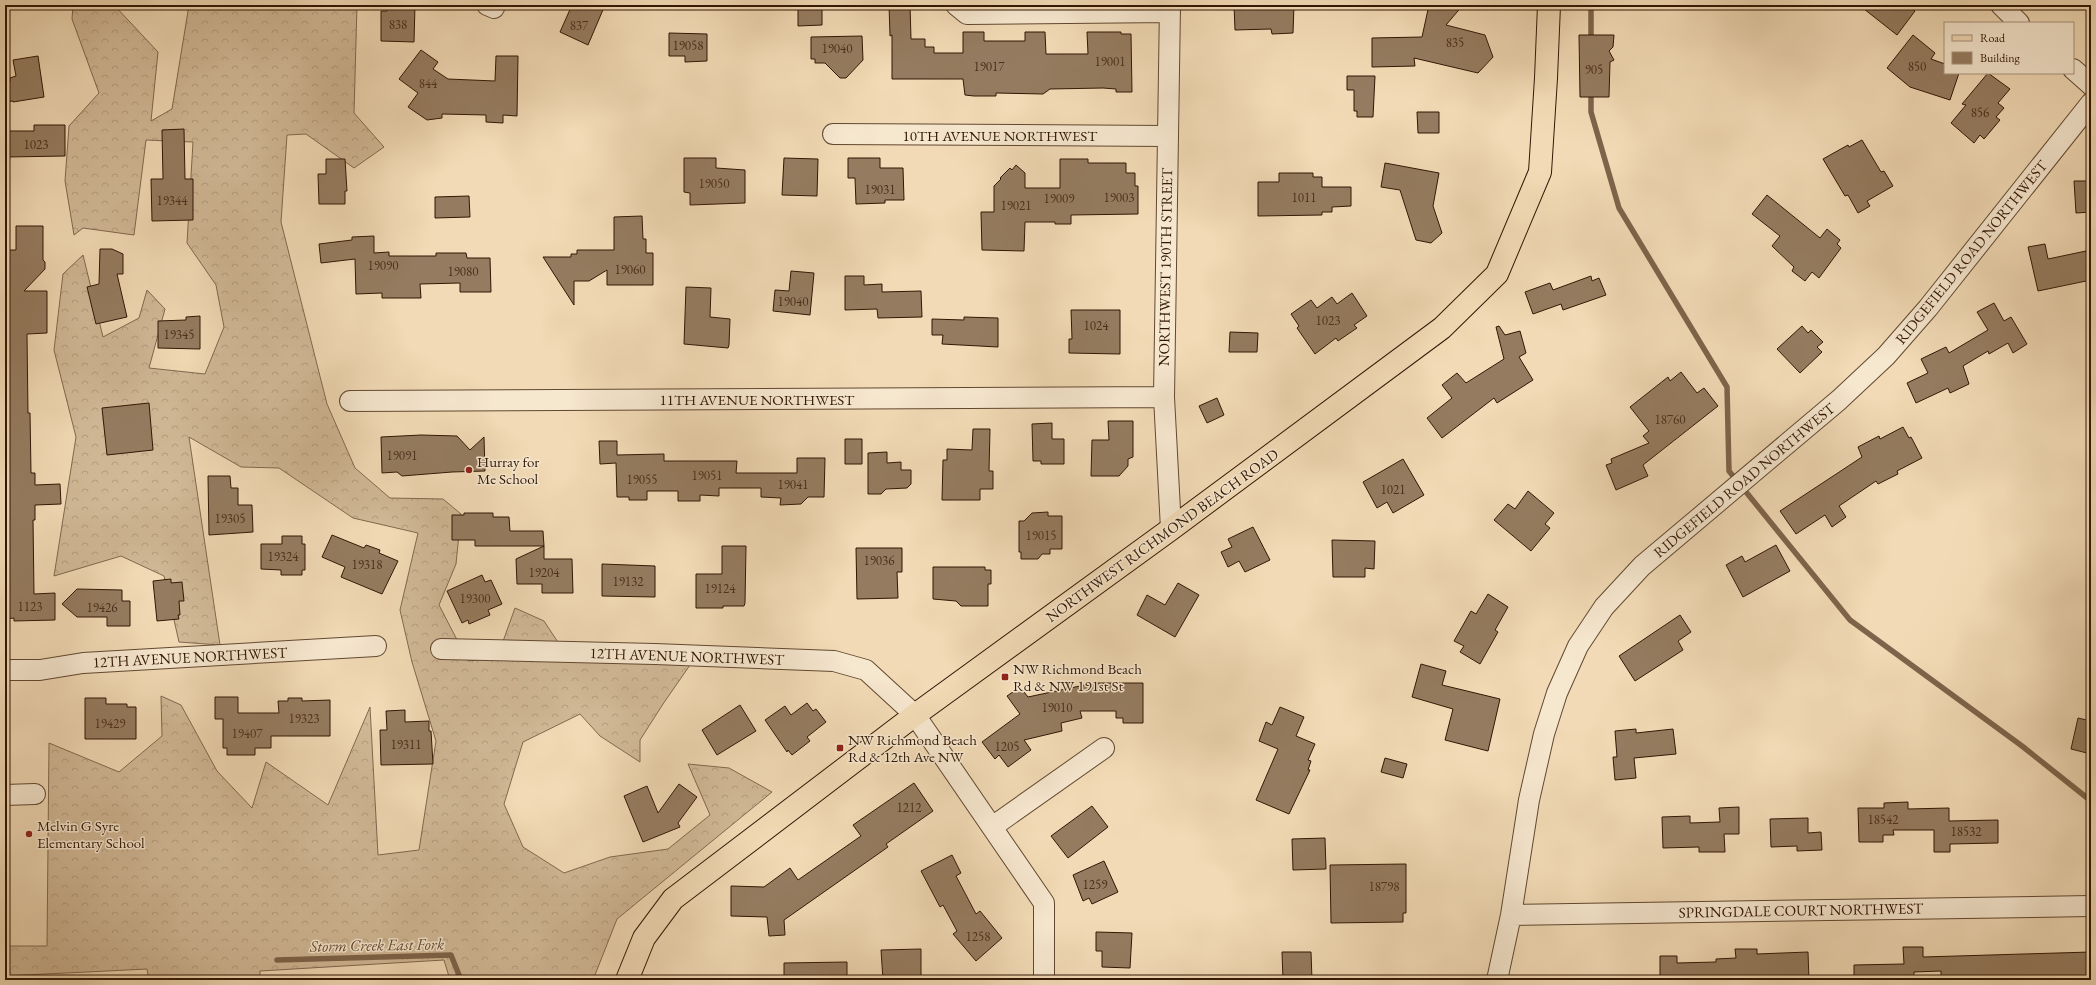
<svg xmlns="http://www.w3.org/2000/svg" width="2096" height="985" viewBox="0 0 2096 985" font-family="'EB Garamond',serif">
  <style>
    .forest { fill: url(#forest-crowns); stroke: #82684e }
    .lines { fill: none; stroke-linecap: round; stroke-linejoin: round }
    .stream { stroke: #7e644a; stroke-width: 5.5 }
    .building { fill: #957c60; stroke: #321704 }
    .minor-casing { stroke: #624830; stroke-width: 22 }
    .major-casing { stroke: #321704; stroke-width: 24 }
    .minor { stroke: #f6e7cf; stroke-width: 20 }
    .major { stroke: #f1dab5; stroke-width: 22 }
    .poi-dot { fill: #8f2418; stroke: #f6e7cf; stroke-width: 1.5 }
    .labels { text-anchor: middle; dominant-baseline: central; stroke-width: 3; stroke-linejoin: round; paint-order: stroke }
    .number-label { font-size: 13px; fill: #4b301b }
    .street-label { font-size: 15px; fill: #321704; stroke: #f6e7cf }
    .poi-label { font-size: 15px; fill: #321704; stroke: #f6e7cf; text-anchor: start }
    .water-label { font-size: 16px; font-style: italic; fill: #644b33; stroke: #f6e7cf }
  </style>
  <defs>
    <pattern id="forest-crowns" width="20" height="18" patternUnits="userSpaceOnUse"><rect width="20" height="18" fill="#d1b997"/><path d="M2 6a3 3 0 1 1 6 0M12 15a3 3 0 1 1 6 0" fill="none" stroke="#b49e80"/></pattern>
  </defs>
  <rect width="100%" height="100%" fill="#f1dab5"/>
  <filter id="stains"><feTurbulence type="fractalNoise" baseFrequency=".005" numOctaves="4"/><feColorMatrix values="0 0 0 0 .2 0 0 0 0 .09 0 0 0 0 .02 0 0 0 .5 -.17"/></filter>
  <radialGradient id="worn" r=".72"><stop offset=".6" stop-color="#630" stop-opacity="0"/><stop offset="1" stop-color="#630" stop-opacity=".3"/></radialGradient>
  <path class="forest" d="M73,5H114L158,52L151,121L172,109L189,5H357L354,113L384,147L354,168L306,134L287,135L281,222L327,404L355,468L390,498L443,499L461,514L456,564L439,605L468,661L497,658L515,608L544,621L569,659L616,658L690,665L663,704L640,740V762L600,736L580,714L523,742L504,804L523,847L564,873L610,857L668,849L710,815L688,764L729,768L772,792L617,919L593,980H450L444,960L260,971V980H149L147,969L5,976V946H47L49,743L119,772L162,736L161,696L181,705L217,771L252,808L266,762L328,805L370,707L378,855L419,850L436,741L412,662L400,610L418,533L353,518L279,468L241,467L189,437L220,645L179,642L164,576L121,556L54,576L76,437L54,350L63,274L83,255L103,337L139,318L147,290L165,309L149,368L205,374L224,327L216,285L187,243L193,142L146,140L134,235L83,228L74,235L65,181L69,126L99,93L72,19Z"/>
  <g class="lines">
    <path class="stream" d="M1591,43V5
      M1591,91V112L1619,208L1727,387L1729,471L1850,620L2022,746L2091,801
      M277,960L451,955L461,980"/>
  </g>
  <path class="building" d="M387,5H415L414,42L381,41V11H387Z
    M572,5H605L588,45L560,32Z
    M798,5H822V25L798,26Z
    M889,5H910L911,39H925V47H934V53H963V32H984V41H1025V32H1045L1046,54H1088L1087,32H1121V34H1131L1132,92H1116V89L1103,88L1050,89L1043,94L996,93V96H974L965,95L963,79H892V35L890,36Z
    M1234,5H1294L1293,33L1272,34L1271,29L1235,30Z
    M1429,5H1463L1446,25L1485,35L1493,57L1478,73L1414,58L1415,66L1372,67V38L1422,37Z
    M1859,5H1908L1915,11L1897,35Z
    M669,33L707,34V61L685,62V56H669Z
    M1579,35H1614L1613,47L1609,51L1614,60L1610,62L1609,97H1580Z
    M1913,35L1935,53L1931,59L1945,64V73H1959L1950,100L1910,87L1887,68Z
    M862,36L863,60L846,78H840L825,63H815V59H811V37Z
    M421,50L438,62L433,69L448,79L495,81L496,56H518L517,116L503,115V123L486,122V115L442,114V118L427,120L408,107L418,93L399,79Z
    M38,56L44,97L13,102V101L5,102V83L10,82V78L16,76L13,60Z
    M1988,73L2010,89L1998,103L2004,108L1996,117L2000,120L1984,139L1980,135L1974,143L1951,123L1966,105L1962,104Z
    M1347,76H1375L1373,117H1357V111H1354V90H1347Z
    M1417,112H1439V133H1418Z
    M34,125H65V156L7,157V131H34Z
    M184,129L185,179H193V220L152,221L151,179H163L162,130Z
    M1862,140L1881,172L1884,171L1893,186L1867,201L1870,206L1858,213L1848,195L1845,196L1823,159L1848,145L1849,147Z
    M684,158H716V168L745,170V203L690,205V193L684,192Z
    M784,158L818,159L817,196L782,195Z
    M848,158H880V168H903L904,200H885V203L856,204L855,178H848Z
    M326,159H345L347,191H345V204H319L318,174H326Z
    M1060,159H1088V163H1126V173H1135V186H1138V214L1071,215V224H1055V222H1025L1024,251L982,250L981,212H994V186L1001,179L1000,178L1010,168L1012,170L1016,165L1025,173V188H1060Z
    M1385,163L1439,173L1433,206L1442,233L1431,243L1416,240L1400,190L1381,187Z
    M1279,173H1313V177H1322V187H1351V206L1332,207V212H1322V215L1258,216V182H1279Z
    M2074,181H2091V212L2076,213Z
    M1767,195L1820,238L1827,229L1840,240L1837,244L1841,248L1819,278L1812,272L1805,281L1792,271L1794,267L1772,246L1780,236L1752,214Z
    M469,196L470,217L435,218V197Z
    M642,216L643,239H646V253H653V285H607V270L589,281H574V305L543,257H571V254H577V250H614V217Z
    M16,226H43V260L45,262V269L24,291H47V333L27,334L28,413H30L31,473H35V485L60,484L61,504L35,505V520H33L34,594L55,593V620L14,621V618L5,619V594H8L7,548H5V250H16Z
    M374,236V253L389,252V256H436V253H466L467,258H490L491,292H460V283L420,284L421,298H382V293L356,294L355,259L321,263L319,244L352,240V237Z
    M2045,244L2048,259L2086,251L2091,280L2038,291L2028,247Z
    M100,249H112L123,254V274H117L127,317L96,324L87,287L99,284Z
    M791,271L814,273L810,315L773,311L775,290L789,291Z
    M845,276H864V285L882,284V292L921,291L922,317L878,318L877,309L845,310Z
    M1591,276L1592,281L1599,278L1606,295L1563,310L1561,304L1533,314L1525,292L1550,283L1553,290Z
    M686,287L711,288L710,317L730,319L729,345L728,348L684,344Z
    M1352,293L1367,316L1354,325L1357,328L1338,341L1336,338L1315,354L1297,328L1299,326L1291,314L1311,300L1317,308L1332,297L1337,304Z
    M1994,303L2004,321L2011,317L2027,344L2013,353L2008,343L1989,354L1988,351L1963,366L1969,384L1950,393L1948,388L1916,403L1907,383L1928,373L1921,359L1946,347L1949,353L1988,330L1977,312Z
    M1071,310H1120V354L1069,353V339H1072Z
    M200,316V349L158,348V321L186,320V317Z
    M964,317L998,318V347L942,344L943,335H932V319L964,320Z
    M1499,326L1505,335L1520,331L1526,353L1519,357L1533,380L1497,403L1494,398L1442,438L1427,418L1452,398L1442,385L1457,373L1466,383L1504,359L1496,327Z
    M1802,326L1808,333L1811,330L1823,342L1817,347L1822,352L1800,373L1777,349Z
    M1230,332L1258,333L1257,352H1229Z
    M1681,372L1697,393L1704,388L1718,406L1643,465L1648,476L1616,490L1606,465L1612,463L1611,459L1649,443L1643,436L1649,431L1630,407L1668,377L1670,381Z
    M1217,398L1224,415L1207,423L1199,406Z
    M149,403L153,450L107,455L102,408Z
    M1108,421H1133V457L1128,459V466L1119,476H1091L1092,440H1109Z
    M1052,423V439H1064V464H1041V461H1033L1032,424Z
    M1903,427L1909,438L1911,437L1922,458L1897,471L1898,474L1878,484L1876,481L1839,506L1846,517L1832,527L1825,515L1796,534L1780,511L1862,457L1858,447L1879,436L1880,439Z
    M973,429H990L989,471H993V489H980V500H942L943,460H947V449L972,450Z
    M421,435L457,436L470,450L484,437L485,471L452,472L402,476L397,472L382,473L381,437Z
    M845,439H862V464H845Z
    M599,441H617V455L664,454V461H737L736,473H797V458H825L824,497H808L801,504L780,505L781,498L761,497V488H719V496L700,495V501H678V491H647V500H629V497H617L616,463L600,464Z
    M887,452V463L901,462V470H911V484L907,488L886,489L881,494H868V453Z
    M1403,459L1424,495L1393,513L1387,502L1377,508L1363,482Z
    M208,476H230L231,488H238V505H252L253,532L209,535Z
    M1528,491L1554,513L1545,524L1550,528L1531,551L1494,520L1508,504L1515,509Z
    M1048,512V516H1062V549H1050V554H1042L1038,559H1021V552H1019V521H1024L1032,513Z
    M464,513H493V517H509L510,531H543L544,546H475V540H452V515H464Z
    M1253,527L1270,560L1245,572L1239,561L1228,567L1221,552L1232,547L1228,539Z
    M332,535L364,548L366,545L380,550L379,553L398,561L382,594L341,577L345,567L322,557Z
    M282,536H302V544H305V570H302V575H281V570L261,569V544H282Z
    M1332,540L1375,541L1374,569L1365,568V577H1333Z
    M1776,545L1790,571L1743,597L1726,565L1742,556L1745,562Z
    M544,546V559H572L573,593H542V584H517L516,559Z
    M722,546H746L745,603L744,606H723V608H696V574H722Z
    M856,548H902V572H897L898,598L857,599Z
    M602,564L655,566V597L602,596Z
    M933,567H985V570H991V584H988V606H961L956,601L933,599Z
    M482,575L485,582L491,580L502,604L488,610L490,615L469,624L468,620L462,623L447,591Z
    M171,579V583L182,582L184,601H179L180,615H178L179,619L157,621L153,581Z
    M1178,583L1199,595L1175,637L1137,615L1147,595L1165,605Z
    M77,589L122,590V601H130V626H107V617H77L62,604Z
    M1488,594L1508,607L1495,630L1498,632L1480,664L1460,652L1464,646L1454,641L1471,611L1476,614Z
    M1680,615L1691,632L1678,641L1683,650L1635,681L1619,656Z
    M1421,664L1446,671L1442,685L1500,699L1488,751L1445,740L1453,709L1412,697Z
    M1094,683H1143V723H1123V718H1116V711H1080L1082,718L1061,723L1062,731L1024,740L1031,750L1008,767L999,755L995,759L982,742L1020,714L1007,696L1020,687L1028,697Z
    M215,697H238V713H279L278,701H288V698H302V701L330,700V736H271V748H255V755H227V748H223V719H215Z
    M85,698H106V704H127V707H136V739H85Z
    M807,703L813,711L816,709L826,722L807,737L810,741L792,755L788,750L787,752L765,720L785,706L791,715Z
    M740,705L756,731L717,755L702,730Z
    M1280,707L1304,717L1296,736L1315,744L1308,760L1311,761L1308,770H1310L1289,814L1256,800L1278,749L1259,741L1266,722L1272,725Z
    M405,710V722L429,721V731H431L433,764L381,765L380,730H387L386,711Z
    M2078,718L2091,721V754L2071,749Z
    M1636,729V733L1673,729L1676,754L1634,758L1636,778L1615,780L1613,757H1617L1615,731Z
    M1385,758L1407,764L1403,778L1381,772Z
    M914,783L933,811L886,844L888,847L784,920L785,935L769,936L767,917L731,916V886L764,887L790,868L798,880L861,836L853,825Z
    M679,784L697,797L678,823L680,827L643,842L624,796L647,786L658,813Z
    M1908,802V809L1949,808V821L1998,820V843L1950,844V852H1934V830H1893L1894,835H1883V842H1859L1858,808H1884V803Z
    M1092,806L1108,827L1068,858L1051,836Z
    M1739,807V834H1724L1725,852H1699V847L1663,848L1662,817L1690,816V823L1720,822L1719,808Z
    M1808,818V833L1821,832L1822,850L1797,851V846L1771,847L1770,819Z
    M1325,838L1326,869L1293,870L1292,839Z
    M952,855L961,873L956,876L976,914L980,911L1002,938L976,961L953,934L957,931L943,905L940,907L921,871Z
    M1104,861L1118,892L1092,904L1089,898L1083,901L1073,875Z
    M1406,864V913H1403V922L1331,923L1330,865Z
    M1096,932L1132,933L1130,968L1102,967V951H1096Z
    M1903,947H1923V957L2091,952V976L2072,977L2073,980H2028L2027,976L1986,977V980H1941V971L1914,972V980H1854V965L1904,964Z
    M921,949V980H883L881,950Z
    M1735,949H1757V954L1808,952L1809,980H1660V956H1677V963L1716,962V959L1736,958Z
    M1282,952H1311L1312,980H1283Z
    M847,962V980H784V963Z"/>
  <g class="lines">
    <defs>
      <path id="minor" d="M487,5L494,8
        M956,5L967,14L1170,12
        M1170,5L1164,397L1171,529
        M2001,5L2019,23
        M2073,69L2091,85
        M833,134L1167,136
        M350,401L1164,397
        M441,649L655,654L834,661L866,670L915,715L1044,903V980
        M5,670H40L83,663L376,646
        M5,795L35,794
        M992,827L1104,748
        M1511,915L2091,906
        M1497,980L1511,915L1529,800L1544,734L1557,693L1578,646L1604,607L1642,566L1839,400L1886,356L1928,308L2091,103"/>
      <path id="major" d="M627,980L644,938L673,899L915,715L1171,529L1442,328L1497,274L1540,172L1546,78L1549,5"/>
    </defs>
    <use href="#minor" class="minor-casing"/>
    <use href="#major" class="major-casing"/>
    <use href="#minor" class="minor"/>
    <use href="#major" class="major"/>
  </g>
  <g class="poi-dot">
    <circle cx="469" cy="470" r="4"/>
    <rect x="1001" y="673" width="8" height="8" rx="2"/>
    <rect x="836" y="744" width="8" height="8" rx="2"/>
    <circle cx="29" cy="834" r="4"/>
  </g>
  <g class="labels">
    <g class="number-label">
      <text x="398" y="24">838</text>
      <text x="579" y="25">837</text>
      <text x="1455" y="42">835</text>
      <text x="688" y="45">19058</text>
      <text x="837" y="48">19040</text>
      <text x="1110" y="61">19001</text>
      <text x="989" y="66">19017</text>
      <text x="1917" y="66">850</text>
      <text x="1594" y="69">905</text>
      <text x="428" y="83">844</text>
      <text x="1980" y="112">856</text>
      <text x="36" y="144">1023</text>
      <text x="714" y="183">19050</text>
      <text x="880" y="189">19031</text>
      <text x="1119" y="197">19003</text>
      <text x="1304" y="197">1011</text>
      <text x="1059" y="198">19009</text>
      <text x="172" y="200">19344</text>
      <text x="1016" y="205">19021</text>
      <text x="383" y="265">19090</text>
      <text x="630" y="269">19060</text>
      <text x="463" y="271">19080</text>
      <text x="793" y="301">19040</text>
      <text x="1328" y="320">1023</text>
      <text x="1096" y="325">1024</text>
      <text x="179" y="334">19345</text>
      <text x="1670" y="419">18760</text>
      <text x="402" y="455">19091</text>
      <text x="707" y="475">19051</text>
      <text x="642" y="479">19055</text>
      <text x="793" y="484">19041</text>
      <text x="1393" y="489">1021</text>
      <text x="230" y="518">19305</text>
      <text x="1041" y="535">19015</text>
      <text x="283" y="556">19324</text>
      <text x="879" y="560">19036</text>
      <text x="367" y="564">19318</text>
      <text x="544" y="572">19204</text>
      <text x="628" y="581">19132</text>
      <text x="720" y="588">19124</text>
      <text x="475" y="598">19300</text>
      <text x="30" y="606">1123</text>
      <text x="102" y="607">19426</text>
      <text x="1057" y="707">19010</text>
      <text x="304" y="718">19323</text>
      <text x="110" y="723">19429</text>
      <text x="247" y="733">19407</text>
      <text x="406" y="744">19311</text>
      <text x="1007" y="746">1205</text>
      <text x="909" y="807">1212</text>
      <text x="1883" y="819">18542</text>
      <text x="1966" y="831">18532</text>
      <text x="1095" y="884">1259</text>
      <text x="1384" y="886">18798</text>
      <text x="978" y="936">1258</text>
    </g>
    <g class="street-label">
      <text x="1000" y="135">10TH AVENUE NORTHWEST</text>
      <text transform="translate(1971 252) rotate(-51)">RIDGEFIELD ROAD NORTHWEST</text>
      <text transform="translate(1165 267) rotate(-89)">NORTHWEST 190TH STREET</text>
      <text x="757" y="399">11TH AVENUE NORTHWEST</text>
      <text transform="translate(1744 480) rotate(-40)">RIDGEFIELD ROAD NORTHWEST</text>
      <text transform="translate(1162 535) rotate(-36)">NORTHWEST RICHMOND BEACH ROAD</text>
      <text transform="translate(687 656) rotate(2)">12TH AVENUE NORTHWEST</text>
      <text transform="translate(190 657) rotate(-3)">12TH AVENUE NORTHWEST</text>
      <text transform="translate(1801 910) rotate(-1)">SPRINGDALE COURT NORTHWEST</text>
    </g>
    <g class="poi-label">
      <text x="477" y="461">Hurray for<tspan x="477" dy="17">Me School</tspan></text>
      <text x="1013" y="668">NW Richmond Beach<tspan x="1013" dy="17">Rd &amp; NW 191st St</tspan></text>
      <text x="848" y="739">NW Richmond Beach<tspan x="848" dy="17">Rd &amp; 12th Ave NW</tspan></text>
      <text x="37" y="825">Melvin G Syre<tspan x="37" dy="17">Elementary School</tspan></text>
    </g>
    <g class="water-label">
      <text transform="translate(377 945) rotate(-1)">Storm Creek East Fork</text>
    </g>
  </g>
  <rect width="2096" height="985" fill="none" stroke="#f1dab5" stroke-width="20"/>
  <rect x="6" y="6" width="2084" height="973" fill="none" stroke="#321704" stroke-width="2"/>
  <rect x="10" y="10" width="2076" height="965" fill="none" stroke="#321704"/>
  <rect x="1944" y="22" width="130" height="52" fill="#f6e7cf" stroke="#a8947e"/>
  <rect x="1952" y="35" width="20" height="6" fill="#f1dab5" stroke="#a8947e"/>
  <text x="1980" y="42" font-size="12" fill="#321704">Road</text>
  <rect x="1952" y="52" width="20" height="12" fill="#957c60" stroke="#a8947e"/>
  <text x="1980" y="62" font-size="12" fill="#321704">Building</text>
  <rect width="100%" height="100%" filter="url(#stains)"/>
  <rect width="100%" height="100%" fill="url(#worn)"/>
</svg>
